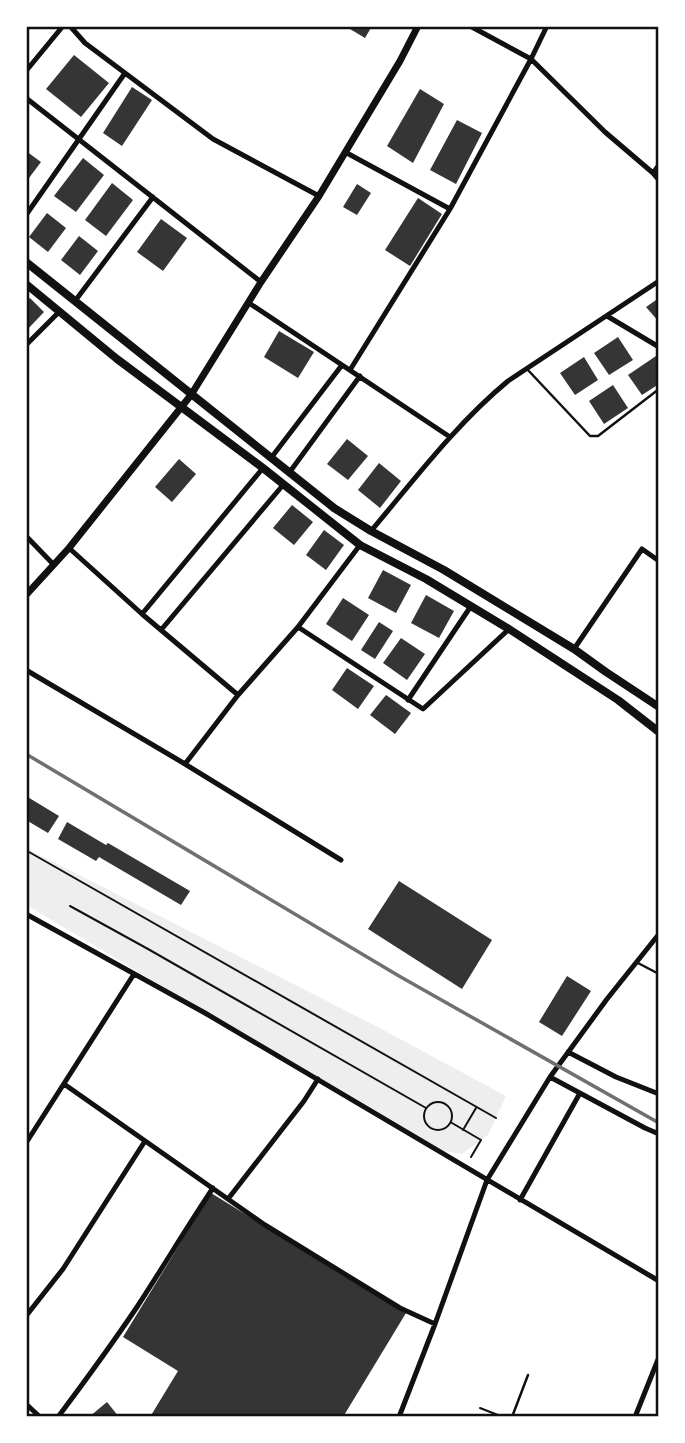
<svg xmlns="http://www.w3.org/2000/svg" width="685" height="1443" viewBox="0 0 685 1443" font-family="Poppins,sans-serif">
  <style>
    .green { fill: #eee }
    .building { fill: #353535 }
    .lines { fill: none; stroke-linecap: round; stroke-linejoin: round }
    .path { stroke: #111; stroke-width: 2 }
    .service { stroke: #111; stroke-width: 2.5 }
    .minor { stroke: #111; stroke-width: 5 }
    .tertiary { stroke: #111; stroke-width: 7 }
    .secondary { stroke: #111; stroke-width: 8 }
    .rail { stroke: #707070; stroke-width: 3.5 }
    .neatline { fill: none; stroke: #111; stroke-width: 2.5 }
  </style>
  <rect width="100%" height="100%" fill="#fff"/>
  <path class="green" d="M26,848L374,1025L506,1096L488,1135L462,1154L437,1150L28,906L26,905Z"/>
  <path class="building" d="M345,26H372L365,38Z
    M74,55L109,83L81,117L46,89Z
    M132,87L152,100L122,146L103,133Z
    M420,89L444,104L413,163L387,146Z
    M457,120L482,133L456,184L430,170Z
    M26,151L41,162L26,182Z
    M83,158L104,175L76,212L54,196Z
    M112,183L133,200L106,236L85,220Z
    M357,184L371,193L357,215L343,207Z
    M418,198L442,214L410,266L385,250Z
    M47,213L66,228L48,252L29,237Z
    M161,219L187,238L163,271L137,252Z
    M79,236L98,251L80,275L61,260Z
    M30,298L44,312L26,331V301Z
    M659,298V322L646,307Z
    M279,331L314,352L298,378L264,357Z
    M618,337L633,360L609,375L594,353Z
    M656,356L659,360V384L642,395L628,375Z
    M584,357L598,380L575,395L560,373Z
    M613,385L628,408L604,424L589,401Z
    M347,439L368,456L348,480L327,464Z
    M179,459L196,474L172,502L155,487Z
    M379,463L401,481L380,508L358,490Z
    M292,505L313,522L294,545L273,528Z
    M324,530L344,545L326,570L306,555Z
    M383,570L411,585L396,613L368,598Z
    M426,595L454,611L439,638L411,623Z
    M343,598L369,615L352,641L326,624Z
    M379,622L393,631L375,659L361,650Z
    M401,638L425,654L407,680L383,663Z
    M347,668L374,686L358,709L332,690Z
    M386,695L411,713L395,734L370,715Z
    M26,796L59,816L48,833L26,820Z
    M67,822L106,845L108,843L190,891L181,905L99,857L96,861L58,839Z
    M399,881L492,940L462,989L368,929Z
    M567,976L591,991L562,1036L539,1022Z
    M211,1193L406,1313L343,1417H150L178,1371L123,1337Z
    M107,1402L119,1417H89Z"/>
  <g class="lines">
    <path class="path" d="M29,852L496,1118
      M70,906L148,949L426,1108
      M424 1116a14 14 0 1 1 28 0a14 14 0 1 1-28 0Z
      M452,1123L481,1140L471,1157
      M463,1130L476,1108
      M480,1408L503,1417"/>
    <path class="service" d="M527,369L590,436H598L659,389
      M636,962L659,974
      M512,1417L528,1375"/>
    <path class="minor" d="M70,26L85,43L213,139L319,196
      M470,26L531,59L605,132L653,173
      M26,71L63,26
      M26,98L261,282
      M345,152L450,209
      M659,165L653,173L659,180
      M26,215L125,73
      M75,301L153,197
      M249,303L450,437
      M607,316L659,347
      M26,345L59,312
      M350,370L450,209L531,59L547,26
      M271,458L342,365
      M289,473L360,376
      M371,531C414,480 456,424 508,381L659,281
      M26,536L54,565
      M69,548L142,614L238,695L185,764
      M142,614L263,468
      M298,627L423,709L509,629
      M161,630L283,485
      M574,649L642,549L659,561
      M26,670L185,764L341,860
      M238,695L298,627L360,545
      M408,700L471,606
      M26,914L205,1013L659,1281
      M568,1052L616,1077L659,1094
      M550,1077L645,1128L659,1134
      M64,1084L265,1225L400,1308L435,1324
      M26,1143L134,974
      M228,1199L304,1101L318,1079
      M520,1200L580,1093
      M26,1316L63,1269L145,1141
      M26,1404L40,1417
      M58,1417C85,1381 112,1344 137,1307C163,1267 187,1227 213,1188
      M399,1417L435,1324L487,1180L550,1077L607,999L659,934
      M635,1417L659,1357"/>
    <path class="tertiary" d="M26,595L69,548L191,395L261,282L319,196L400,61L418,26"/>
    <path class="secondary" d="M26,262L334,508L371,531L444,570L574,649L606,672L659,707
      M26,284L117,359L263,468L360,545L426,579L509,629L618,700L659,732"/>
    <path class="rail" d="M26,754L399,976L659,1123"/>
  </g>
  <rect width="685" height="1443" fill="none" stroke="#ffffff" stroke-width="56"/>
  <rect x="28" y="28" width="629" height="1387" class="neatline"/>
</svg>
